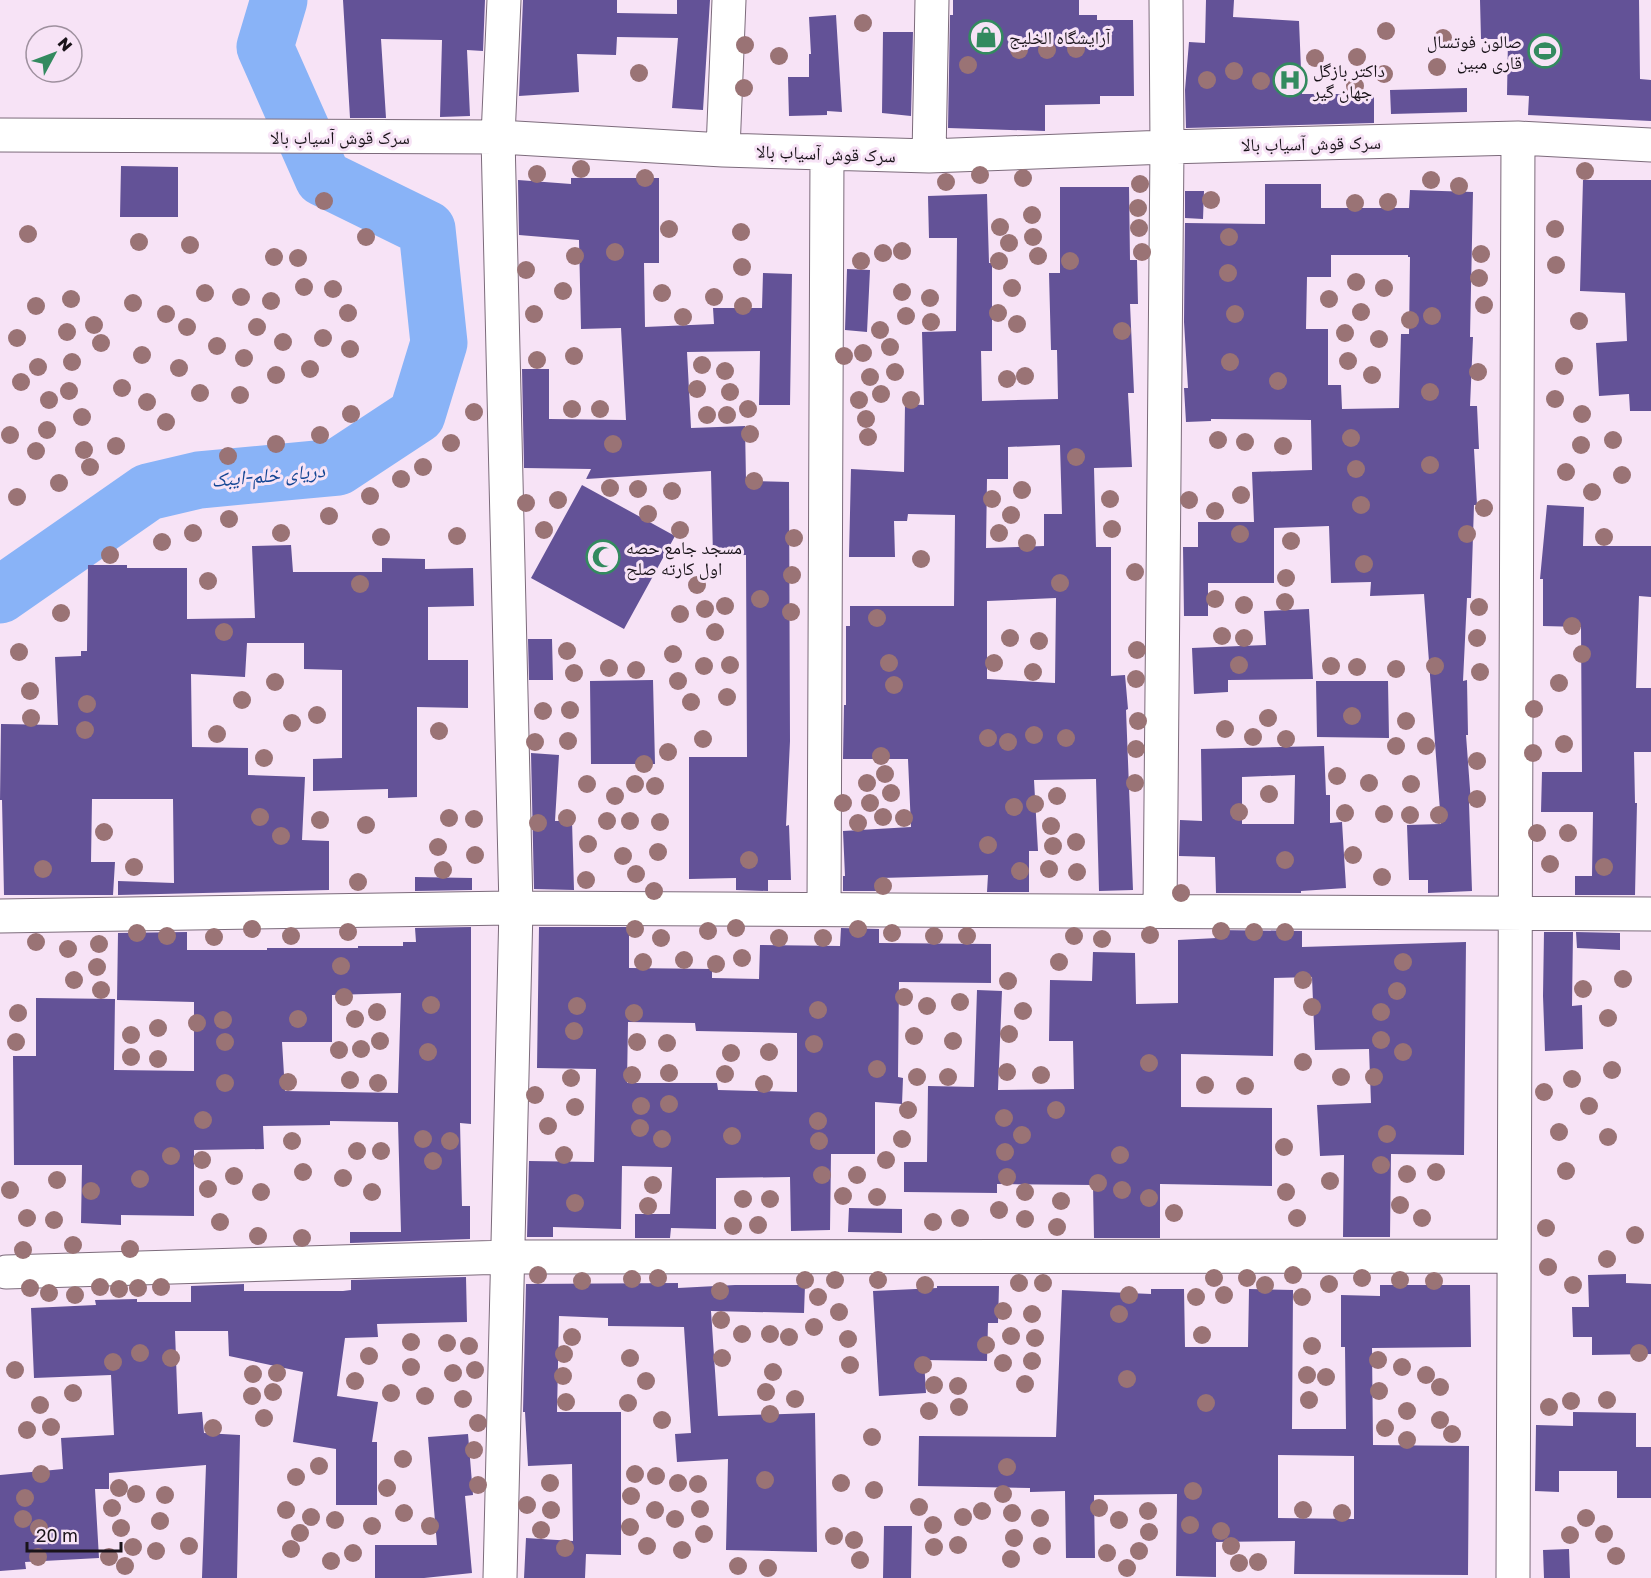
<svg xmlns="http://www.w3.org/2000/svg" width="1651" height="1578" viewBox="0 0 1651 1578" font-family="'Golos Text','Noto Naskh Arabic',sans-serif">
  <style>
    .lines { fill: none; stroke-linecap: round; stroke-linejoin: round }
    .river { stroke: #89b3f7; stroke-width: 57 }
    .building { fill: #635297; fill-rule: evenodd }
    .minor-casing { stroke: #7c6b7b; stroke-width: 35 }
    .minor { stroke: #fff; stroke-width: 33 }
    .tree { fill: #9a7375 }
    .labels { text-anchor: middle; dominant-baseline: central; stroke-width: 6; stroke-linejoin: round; paint-order: stroke }
    .poi-label { font-size: 18px; fill: #191319; stroke: #f7e3f6; text-anchor: start }
    .street-label { font-size: 18px; fill: #191319; stroke: #f7e3f6 }
    .water-label { font-size: 20px; font-style: italic; fill: #134593; stroke: #f7e3f6 }
  </style>
  <rect width="100%" height="100%" fill="#f7e3f6"/>
  <g class="lines">
    <path class="river" d="M0,595L148,492L199,480L338,467L417,415L439,343L427,229L323,178L265,47L279,0"/>
  </g>
  <path class="building" d="M343,0H485L483,51L467,50L470,116L440,117L442,40L381,39L386,118H350Z
    M523,0H617V13L677,14V0H710L703,110L672,108L678,38L617,37L616,55L577,54L579,92L519,96Z
    M953,0H1079V15H1097V20H1133L1134,96H1100V104L1045,105V131L948,128L950,15H953Z
    M1206,0H1234L1233,17L1299,21L1302,94H1374V123L1186,128L1185,90L1189,42L1205,43Z
    M1480,0H1639L1640,79L1651,80V121L1528,115L1529,96L1507,95L1508,39H1481Z
    M836,15L842,112L827,111V115L789,116L788,77H809V54H811L809,17Z
    M883,32H913L911,116L882,113Z
    M1467,88V112L1391,114L1390,90Z
    M121,166L178,167V217H120Z
    M571,178H659V263H644L645,327L714,324L713,308H762L763,273L792,274L790,405H759L760,351L687,352L691,428L745,426L746,481L789,482L790,741L786,826L789,825L791,880H768V891L736,890V878L689,879V757H747L746,555L713,556L711,471L586,479L591,469L524,468L522,369H549V419L626,420L621,328L581,329L579,240L519,235L518,180L571,184Z
    M1583,180H1651V411H1630L1629,394L1599,396L1596,343L1627,341L1625,293L1580,291Z
    M1265,184H1321V208H1409L1410,190L1473,192L1470,337H1473L1470,406H1477L1479,449H1474L1477,505H1474L1471,598H1467L1463,681L1467,680L1468,735H1466L1471,803H1469L1472,891L1428,893V880H1409L1407,825L1441,824L1424,594L1370,596L1371,582L1331,583L1329,526L1274,528V583H1208V616H1184L1183,547H1198V522H1254L1252,472L1312,470L1311,420L1211,419V421L1186,422L1184,388H1188L1184,322L1185,223L1265,224ZM1331,255H1408V257H1410L1409,334H1401L1399,408L1342,409L1341,385H1328V329H1306L1307,277H1331Z
    M1060,187H1129L1130,260H1137L1138,304H1130L1134,393H1128L1132,467L1094,468L1096,547H1111V676L1125,675L1128,709L1126,710L1133,890L1099,891L1096,779L1034,780L1038,851H1029V892H987L988,875L881,878L880,891H843V876H845L843,831L911,827L908,759H843L844,705H846V626H850V606H954L955,515L908,514L907,521H894L895,557H849L851,469L904,472L905,404L924,405L922,332L956,331L957,238H929L928,196L987,194L989,263H992V351H981L982,401L1058,399L1057,350H1051L1049,273H1060ZM1060,445L1062,514H1044V546L986,548L987,479H1008V447ZM1056,598L1055,683L987,679V601Z
    M1185,191H1204L1203,219L1185,218Z
    M847,269L870,270L867,332L845,330Z
    M582,485L675,536L624,629L531,578Z
    M1547,505L1584,507L1583,546H1651V597L1639,596L1636,688H1651V752H1634L1635,803H1637L1635,895H1575V876H1592L1593,812H1541L1542,772H1582L1581,627L1543,626V579H1540Z
    M291,545L293,572H382V558L425,559V569L473,568L474,606L428,607V660H468V708L417,707V797L388,798V789L313,791V759L342,758V670L304,669V643H247L245,677L191,674L192,747L248,748V775L305,777L302,840L329,841V890L118,895V881L174,883L173,799H92L91,862H115L113,895H4L2,800H0L1,724L58,725L55,657L81,656V651H87L88,565H127V568H187V619L255,618L252,546Z
    M1309,609L1313,679L1228,680V692L1194,694L1192,648L1266,645L1264,611Z
    M528,639H552L553,680H529Z
    M653,680L655,764H591L590,681Z
    M1316,681H1388L1389,738L1317,737Z
    M1324,746L1326,795H1330V823L1342,822L1346,888L1301,891V893H1216L1215,857L1179,856L1180,820L1202,821L1201,749ZM1295,775L1294,824H1242V777Z
    M531,753L559,755L555,821H572L574,890L534,889Z
    M415,877L472,878V890L415,891Z
    M471,927V1124L460,1123L462,1206H470V1239L350,1243V1232H401L398,1122L330,1121V1125L263,1126L264,1149L194,1150V1216L121,1215V1225L81,1223L82,1165H14L13,1056H36V998L115,999L114,1070L194,1071V1002L117,1000L118,933L187,932V950H267V948H358V946H403V942H416L415,928ZM401,993L398,1093L285,1091L282,1042H332V995Z
    M539,927H629V968L712,969V978L759,979L760,945L840,946L841,928L879,929V943L991,944V983L899,982L898,1077L903,1078L902,1104L875,1102V1154H831L830,1230L791,1231L790,1177L716,1178V1229L671,1228L670,1238H635V1214H670L672,1167L622,1166L621,1229L553,1227V1237H527L529,1161L594,1162L596,1069L537,1068ZM628,1022L695,1023L696,1031L797,1033V1092L718,1090L717,1083H627Z
    M1217,930L1302,931V947L1466,942L1464,1155L1391,1154L1390,1237H1343L1344,1155L1320,1156L1317,1105L1371,1103L1369,1049L1315,1050L1312,977L1274,978L1273,1056L1181,1054V1107L1272,1108V1186L1160,1184V1238H1094L1093,1185L997,1184V1193L904,1192V1162H927L928,1086L974,1087L977,990L1002,991L998,1090L1074,1089L1073,1041H1049L1050,980L1092,981L1093,952L1135,953L1136,1004L1178,1003V940L1217,938Z
    M1544,932H1573L1572,1006L1582,1005L1583,1049L1545,1051L1543,996Z
    M1576,932L1620,933V950L1577,948Z
    M849,1208L902,1209V1233L848,1232Z
    M1626,1274V1283L1651,1284V1354L1592,1355V1337H1573L1572,1307H1589L1588,1275Z
    M466,1277L467,1322L377,1324L378,1337L345,1338L337,1396L378,1402L372,1442H377V1505H336V1449L293,1442L303,1372L229,1356L228,1331H175L178,1414L202,1412L204,1433L240,1435L237,1578H202L206,1465L109,1473V1489H95L99,1558L25,1562L26,1569L0,1571V1475L63,1469L61,1438L114,1435L111,1375L34,1378L31,1308L96,1305L95,1300L137,1299V1302H191V1286L244,1284V1291H343L351,1290V1280Z
    M678,1283V1288L735,1285H805L804,1313L711,1311L718,1416L815,1413L817,1552L726,1550L728,1459L677,1462L675,1434L691,1433L684,1327L608,1326V1318L559,1316L557,1412H621V1555L586,1554L585,1578H524L526,1538L573,1541L572,1464L528,1466L525,1412H523L526,1284Z
    M1380,1285H1470L1471,1347L1372,1348L1373,1445L1469,1446L1468,1575L1294,1574L1295,1541L1216,1542V1577L1176,1576L1177,1494L1094,1495L1095,1558H1066L1065,1491L1030,1492V1488L918,1486L919,1436L1056,1437L1062,1290L1151,1294V1289H1184L1185,1347H1248L1249,1289L1293,1290L1292,1429H1346L1345,1347H1341V1295L1380,1296ZM1278,1455L1354,1456V1519L1278,1518Z
    M937,1286H999L998,1323H988L987,1361L924,1360L926,1393L879,1396L873,1291L937,1288Z
    M1573,1412L1636,1413V1447H1651V1498H1617V1471H1559V1492L1535,1491L1536,1425L1573,1426Z
    M468,1434L473,1495L465,1496L472,1573L424,1578H375V1545H437L428,1437Z
    M884,1526H912L911,1578H883Z
    M1569,1549L1570,1578H1544L1543,1550Z"/>
  <g class="lines">
    <defs>
      <path id="minor" d="M0,135L498,137L723,150L929,156L1167,147L1518,138L1651,145
        M723,150L729,0
        M929,156L932,0
        M824,909L827,154
        M1160,911L1167,147L1166,0
        M0,916L516,908L1651,914
        M6,1272L508,1257L1514,1256
        M500,1578L516,908L498,137L504,0
        M1513,1578L1518,138"/>
    </defs>
    <use href="#minor" class="minor-casing"/>
    <use href="#minor" class="minor"/>
  </g>
  <g class="tree">
    <circle cx="863" cy="23" r="9"/>
    <circle cx="1386" cy="31" r="9"/>
    <circle cx="1443" cy="38" r="9"/>
    <circle cx="745" cy="45" r="9"/>
    <circle cx="1076" cy="49" r="9"/>
    <circle cx="1019" cy="50" r="9"/>
    <circle cx="1047" cy="50" r="9"/>
    <circle cx="779" cy="56" r="9"/>
    <circle cx="1357" cy="57" r="9"/>
    <circle cx="1315" cy="58" r="9"/>
    <circle cx="968" cy="65" r="9"/>
    <circle cx="1437" cy="67" r="9"/>
    <circle cx="1234" cy="71" r="9"/>
    <circle cx="639" cy="73" r="9"/>
    <circle cx="1384" cy="74" r="9"/>
    <circle cx="1207" cy="80" r="9"/>
    <circle cx="1261" cy="81" r="9"/>
    <circle cx="1355" cy="86" r="9"/>
    <circle cx="744" cy="88" r="9"/>
    <circle cx="581" cy="169" r="9"/>
    <circle cx="1585" cy="171" r="9"/>
    <circle cx="537" cy="174" r="9"/>
    <circle cx="980" cy="175" r="9"/>
    <circle cx="645" cy="178" r="9"/>
    <circle cx="1023" cy="178" r="9"/>
    <circle cx="1431" cy="180" r="9"/>
    <circle cx="946" cy="182" r="9"/>
    <circle cx="1140" cy="184" r="9"/>
    <circle cx="1459" cy="186" r="9"/>
    <circle cx="1211" cy="200" r="9"/>
    <circle cx="324" cy="201" r="9"/>
    <circle cx="1388" cy="202" r="9"/>
    <circle cx="1355" cy="203" r="9"/>
    <circle cx="1138" cy="208" r="9"/>
    <circle cx="1032" cy="215" r="9"/>
    <circle cx="1000" cy="227" r="9"/>
    <circle cx="1139" cy="228" r="9"/>
    <circle cx="669" cy="229" r="9"/>
    <circle cx="1555" cy="229" r="9"/>
    <circle cx="741" cy="232" r="9"/>
    <circle cx="28" cy="234" r="9"/>
    <circle cx="366" cy="237" r="9"/>
    <circle cx="1033" cy="237" r="9"/>
    <circle cx="1229" cy="237" r="9"/>
    <circle cx="139" cy="242" r="9"/>
    <circle cx="1009" cy="243" r="9"/>
    <circle cx="190" cy="245" r="9"/>
    <circle cx="902" cy="251" r="9"/>
    <circle cx="615" cy="252" r="9"/>
    <circle cx="1142" cy="252" r="9"/>
    <circle cx="883" cy="253" r="9"/>
    <circle cx="1481" cy="254" r="9"/>
    <circle cx="575" cy="256" r="9"/>
    <circle cx="1038" cy="256" r="9"/>
    <circle cx="274" cy="257" r="9"/>
    <circle cx="298" cy="258" r="9"/>
    <circle cx="861" cy="261" r="9"/>
    <circle cx="999" cy="261" r="9"/>
    <circle cx="1070" cy="261" r="9"/>
    <circle cx="1556" cy="265" r="9"/>
    <circle cx="742" cy="267" r="9"/>
    <circle cx="526" cy="270" r="9"/>
    <circle cx="1228" cy="273" r="9"/>
    <circle cx="1479" cy="278" r="9"/>
    <circle cx="1356" cy="282" r="9"/>
    <circle cx="304" cy="287" r="9"/>
    <circle cx="1012" cy="288" r="9"/>
    <circle cx="1384" cy="288" r="9"/>
    <circle cx="333" cy="289" r="9"/>
    <circle cx="563" cy="291" r="9"/>
    <circle cx="902" cy="292" r="9"/>
    <circle cx="205" cy="293" r="9"/>
    <circle cx="662" cy="293" r="9"/>
    <circle cx="241" cy="297" r="9"/>
    <circle cx="714" cy="297" r="9"/>
    <circle cx="930" cy="298" r="9"/>
    <circle cx="71" cy="299" r="9"/>
    <circle cx="1329" cy="299" r="9"/>
    <circle cx="271" cy="301" r="9"/>
    <circle cx="133" cy="303" r="9"/>
    <circle cx="1484" cy="305" r="9"/>
    <circle cx="36" cy="306" r="9"/>
    <circle cx="743" cy="306" r="9"/>
    <circle cx="1361" cy="312" r="9"/>
    <circle cx="348" cy="313" r="9"/>
    <circle cx="998" cy="313" r="9"/>
    <circle cx="166" cy="314" r="9"/>
    <circle cx="534" cy="314" r="9"/>
    <circle cx="1235" cy="314" r="9"/>
    <circle cx="906" cy="316" r="9"/>
    <circle cx="1432" cy="316" r="9"/>
    <circle cx="683" cy="317" r="9"/>
    <circle cx="1410" cy="320" r="9"/>
    <circle cx="1579" cy="321" r="9"/>
    <circle cx="931" cy="322" r="9"/>
    <circle cx="1017" cy="324" r="9"/>
    <circle cx="94" cy="325" r="9"/>
    <circle cx="187" cy="327" r="9"/>
    <circle cx="257" cy="327" r="9"/>
    <circle cx="880" cy="330" r="9"/>
    <circle cx="1122" cy="331" r="9"/>
    <circle cx="67" cy="332" r="9"/>
    <circle cx="1345" cy="333" r="9"/>
    <circle cx="17" cy="338" r="9"/>
    <circle cx="323" cy="338" r="9"/>
    <circle cx="1379" cy="339" r="9"/>
    <circle cx="283" cy="342" r="9"/>
    <circle cx="101" cy="343" r="9"/>
    <circle cx="217" cy="346" r="9"/>
    <circle cx="890" cy="347" r="9"/>
    <circle cx="350" cy="349" r="9"/>
    <circle cx="863" cy="353" r="9"/>
    <circle cx="142" cy="355" r="9"/>
    <circle cx="574" cy="356" r="9"/>
    <circle cx="844" cy="356" r="9"/>
    <circle cx="244" cy="358" r="9"/>
    <circle cx="537" cy="360" r="9"/>
    <circle cx="1348" cy="361" r="9"/>
    <circle cx="72" cy="362" r="9"/>
    <circle cx="1230" cy="362" r="9"/>
    <circle cx="702" cy="365" r="9"/>
    <circle cx="1564" cy="366" r="9"/>
    <circle cx="38" cy="367" r="9"/>
    <circle cx="179" cy="368" r="9"/>
    <circle cx="310" cy="369" r="9"/>
    <circle cx="725" cy="371" r="9"/>
    <circle cx="895" cy="372" r="9"/>
    <circle cx="1478" cy="372" r="9"/>
    <circle cx="276" cy="375" r="9"/>
    <circle cx="1372" cy="375" r="9"/>
    <circle cx="1025" cy="376" r="9"/>
    <circle cx="870" cy="377" r="9"/>
    <circle cx="1007" cy="379" r="9"/>
    <circle cx="1278" cy="381" r="9"/>
    <circle cx="21" cy="382" r="9"/>
    <circle cx="122" cy="388" r="9"/>
    <circle cx="697" cy="389" r="9"/>
    <circle cx="69" cy="391" r="9"/>
    <circle cx="730" cy="392" r="9"/>
    <circle cx="1430" cy="392" r="9"/>
    <circle cx="200" cy="393" r="9"/>
    <circle cx="881" cy="394" r="9"/>
    <circle cx="240" cy="395" r="9"/>
    <circle cx="1555" cy="399" r="9"/>
    <circle cx="49" cy="400" r="9"/>
    <circle cx="859" cy="400" r="9"/>
    <circle cx="911" cy="400" r="9"/>
    <circle cx="147" cy="402" r="9"/>
    <circle cx="572" cy="409" r="9"/>
    <circle cx="600" cy="409" r="9"/>
    <circle cx="748" cy="409" r="9"/>
    <circle cx="474" cy="412" r="9"/>
    <circle cx="351" cy="414" r="9"/>
    <circle cx="1582" cy="414" r="9"/>
    <circle cx="707" cy="415" r="9"/>
    <circle cx="727" cy="415" r="9"/>
    <circle cx="82" cy="417" r="9"/>
    <circle cx="866" cy="419" r="9"/>
    <circle cx="166" cy="422" r="9"/>
    <circle cx="47" cy="430" r="9"/>
    <circle cx="750" cy="434" r="9"/>
    <circle cx="10" cy="435" r="9"/>
    <circle cx="320" cy="435" r="9"/>
    <circle cx="868" cy="437" r="9"/>
    <circle cx="1351" cy="438" r="9"/>
    <circle cx="1218" cy="440" r="9"/>
    <circle cx="1613" cy="440" r="9"/>
    <circle cx="1245" cy="442" r="9"/>
    <circle cx="451" cy="443" r="9"/>
    <circle cx="276" cy="444" r="9"/>
    <circle cx="613" cy="444" r="9"/>
    <circle cx="1581" cy="445" r="9"/>
    <circle cx="116" cy="446" r="9"/>
    <circle cx="1283" cy="446" r="9"/>
    <circle cx="84" cy="450" r="9"/>
    <circle cx="36" cy="451" r="9"/>
    <circle cx="228" cy="456" r="9"/>
    <circle cx="1076" cy="457" r="9"/>
    <circle cx="1430" cy="465" r="9"/>
    <circle cx="90" cy="467" r="9"/>
    <circle cx="423" cy="467" r="9"/>
    <circle cx="1356" cy="469" r="9"/>
    <circle cx="1566" cy="472" r="9"/>
    <circle cx="1622" cy="475" r="9"/>
    <circle cx="401" cy="479" r="9"/>
    <circle cx="754" cy="481" r="9"/>
    <circle cx="59" cy="483" r="9"/>
    <circle cx="610" cy="488" r="9"/>
    <circle cx="638" cy="489" r="9"/>
    <circle cx="1022" cy="490" r="9"/>
    <circle cx="672" cy="491" r="9"/>
    <circle cx="1592" cy="492" r="9"/>
    <circle cx="1241" cy="495" r="9"/>
    <circle cx="370" cy="496" r="9"/>
    <circle cx="17" cy="497" r="9"/>
    <circle cx="992" cy="499" r="9"/>
    <circle cx="1110" cy="499" r="9"/>
    <circle cx="558" cy="500" r="9"/>
    <circle cx="1189" cy="500" r="9"/>
    <circle cx="526" cy="503" r="9"/>
    <circle cx="1361" cy="505" r="9"/>
    <circle cx="1484" cy="508" r="9"/>
    <circle cx="1215" cy="511" r="9"/>
    <circle cx="648" cy="514" r="9"/>
    <circle cx="1011" cy="515" r="9"/>
    <circle cx="329" cy="516" r="9"/>
    <circle cx="229" cy="519" r="9"/>
    <circle cx="1112" cy="529" r="9"/>
    <circle cx="544" cy="530" r="9"/>
    <circle cx="680" cy="530" r="9"/>
    <circle cx="193" cy="533" r="9"/>
    <circle cx="281" cy="533" r="9"/>
    <circle cx="999" cy="533" r="9"/>
    <circle cx="1240" cy="534" r="9"/>
    <circle cx="1467" cy="534" r="9"/>
    <circle cx="457" cy="536" r="9"/>
    <circle cx="381" cy="537" r="9"/>
    <circle cx="1604" cy="537" r="9"/>
    <circle cx="794" cy="538" r="9"/>
    <circle cx="1291" cy="541" r="9"/>
    <circle cx="162" cy="542" r="9"/>
    <circle cx="1027" cy="543" r="9"/>
    <circle cx="110" cy="555" r="9"/>
    <circle cx="921" cy="559" r="9"/>
    <circle cx="1364" cy="564" r="9"/>
    <circle cx="1135" cy="572" r="9"/>
    <circle cx="792" cy="575" r="9"/>
    <circle cx="1286" cy="578" r="9"/>
    <circle cx="208" cy="581" r="9"/>
    <circle cx="1060" cy="583" r="9"/>
    <circle cx="360" cy="584" r="9"/>
    <circle cx="697" cy="585" r="9"/>
    <circle cx="760" cy="599" r="9"/>
    <circle cx="1215" cy="599" r="9"/>
    <circle cx="1285" cy="602" r="9"/>
    <circle cx="1244" cy="605" r="9"/>
    <circle cx="725" cy="606" r="9"/>
    <circle cx="1479" cy="607" r="9"/>
    <circle cx="705" cy="609" r="9"/>
    <circle cx="791" cy="612" r="9"/>
    <circle cx="61" cy="613" r="9"/>
    <circle cx="680" cy="614" r="9"/>
    <circle cx="877" cy="618" r="9"/>
    <circle cx="1572" cy="626" r="9"/>
    <circle cx="224" cy="632" r="9"/>
    <circle cx="715" cy="632" r="9"/>
    <circle cx="1222" cy="636" r="9"/>
    <circle cx="1010" cy="638" r="9"/>
    <circle cx="1244" cy="638" r="9"/>
    <circle cx="1477" cy="638" r="9"/>
    <circle cx="1039" cy="641" r="9"/>
    <circle cx="1137" cy="650" r="9"/>
    <circle cx="567" cy="651" r="9"/>
    <circle cx="19" cy="652" r="9"/>
    <circle cx="673" cy="654" r="9"/>
    <circle cx="1582" cy="654" r="9"/>
    <circle cx="889" cy="663" r="9"/>
    <circle cx="994" cy="663" r="9"/>
    <circle cx="730" cy="665" r="9"/>
    <circle cx="1239" cy="665" r="9"/>
    <circle cx="704" cy="666" r="9"/>
    <circle cx="1331" cy="666" r="9"/>
    <circle cx="1435" cy="666" r="9"/>
    <circle cx="1357" cy="667" r="9"/>
    <circle cx="609" cy="668" r="9"/>
    <circle cx="1396" cy="669" r="9"/>
    <circle cx="636" cy="670" r="9"/>
    <circle cx="1033" cy="672" r="9"/>
    <circle cx="1480" cy="672" r="9"/>
    <circle cx="574" cy="673" r="9"/>
    <circle cx="1136" cy="679" r="9"/>
    <circle cx="678" cy="681" r="9"/>
    <circle cx="275" cy="682" r="9"/>
    <circle cx="1559" cy="683" r="9"/>
    <circle cx="894" cy="685" r="9"/>
    <circle cx="30" cy="691" r="9"/>
    <circle cx="727" cy="697" r="9"/>
    <circle cx="242" cy="700" r="9"/>
    <circle cx="691" cy="702" r="9"/>
    <circle cx="87" cy="704" r="9"/>
    <circle cx="1534" cy="709" r="9"/>
    <circle cx="570" cy="710" r="9"/>
    <circle cx="543" cy="711" r="9"/>
    <circle cx="317" cy="715" r="9"/>
    <circle cx="1352" cy="716" r="9"/>
    <circle cx="31" cy="718" r="9"/>
    <circle cx="1268" cy="718" r="9"/>
    <circle cx="1138" cy="721" r="9"/>
    <circle cx="1406" cy="721" r="9"/>
    <circle cx="292" cy="723" r="9"/>
    <circle cx="1225" cy="729" r="9"/>
    <circle cx="85" cy="730" r="9"/>
    <circle cx="439" cy="731" r="9"/>
    <circle cx="217" cy="734" r="9"/>
    <circle cx="1034" cy="735" r="9"/>
    <circle cx="1253" cy="737" r="9"/>
    <circle cx="988" cy="738" r="9"/>
    <circle cx="1066" cy="738" r="9"/>
    <circle cx="703" cy="739" r="9"/>
    <circle cx="1286" cy="739" r="9"/>
    <circle cx="568" cy="741" r="9"/>
    <circle cx="535" cy="742" r="9"/>
    <circle cx="1008" cy="742" r="9"/>
    <circle cx="1564" cy="744" r="9"/>
    <circle cx="1396" cy="746" r="9"/>
    <circle cx="1426" cy="746" r="9"/>
    <circle cx="1136" cy="749" r="9"/>
    <circle cx="668" cy="752" r="9"/>
    <circle cx="1533" cy="753" r="9"/>
    <circle cx="881" cy="756" r="9"/>
    <circle cx="264" cy="758" r="9"/>
    <circle cx="1477" cy="761" r="9"/>
    <circle cx="644" cy="764" r="9"/>
    <circle cx="885" cy="774" r="9"/>
    <circle cx="1337" cy="776" r="9"/>
    <circle cx="867" cy="783" r="9"/>
    <circle cx="1135" cy="783" r="9"/>
    <circle cx="1369" cy="783" r="9"/>
    <circle cx="587" cy="784" r="9"/>
    <circle cx="635" cy="784" r="9"/>
    <circle cx="1411" cy="784" r="9"/>
    <circle cx="655" cy="786" r="9"/>
    <circle cx="891" cy="793" r="9"/>
    <circle cx="1269" cy="794" r="9"/>
    <circle cx="615" cy="796" r="9"/>
    <circle cx="1057" cy="796" r="9"/>
    <circle cx="1477" cy="799" r="9"/>
    <circle cx="843" cy="803" r="9"/>
    <circle cx="870" cy="803" r="9"/>
    <circle cx="1035" cy="804" r="9"/>
    <circle cx="1014" cy="807" r="9"/>
    <circle cx="1239" cy="812" r="9"/>
    <circle cx="1345" cy="813" r="9"/>
    <circle cx="1384" cy="814" r="9"/>
    <circle cx="1410" cy="815" r="9"/>
    <circle cx="1439" cy="815" r="9"/>
    <circle cx="260" cy="817" r="9"/>
    <circle cx="883" cy="817" r="9"/>
    <circle cx="449" cy="818" r="9"/>
    <circle cx="567" cy="818" r="9"/>
    <circle cx="904" cy="818" r="9"/>
    <circle cx="474" cy="819" r="9"/>
    <circle cx="320" cy="820" r="9"/>
    <circle cx="607" cy="821" r="9"/>
    <circle cx="630" cy="821" r="9"/>
    <circle cx="660" cy="822" r="9"/>
    <circle cx="538" cy="823" r="9"/>
    <circle cx="858" cy="823" r="9"/>
    <circle cx="366" cy="825" r="9"/>
    <circle cx="1051" cy="826" r="9"/>
    <circle cx="104" cy="832" r="9"/>
    <circle cx="1537" cy="833" r="9"/>
    <circle cx="1568" cy="833" r="9"/>
    <circle cx="281" cy="836" r="9"/>
    <circle cx="1076" cy="842" r="9"/>
    <circle cx="588" cy="844" r="9"/>
    <circle cx="988" cy="845" r="9"/>
    <circle cx="1053" cy="846" r="9"/>
    <circle cx="438" cy="847" r="9"/>
    <circle cx="658" cy="852" r="9"/>
    <circle cx="475" cy="855" r="9"/>
    <circle cx="1353" cy="855" r="9"/>
    <circle cx="623" cy="856" r="9"/>
    <circle cx="749" cy="860" r="9"/>
    <circle cx="1285" cy="860" r="9"/>
    <circle cx="1550" cy="864" r="9"/>
    <circle cx="134" cy="867" r="9"/>
    <circle cx="1604" cy="867" r="9"/>
    <circle cx="43" cy="869" r="9"/>
    <circle cx="1049" cy="869" r="9"/>
    <circle cx="443" cy="870" r="9"/>
    <circle cx="1020" cy="871" r="9"/>
    <circle cx="1077" cy="872" r="9"/>
    <circle cx="636" cy="874" r="9"/>
    <circle cx="1382" cy="877" r="9"/>
    <circle cx="586" cy="880" r="9"/>
    <circle cx="358" cy="882" r="9"/>
    <circle cx="883" cy="886" r="9"/>
    <circle cx="654" cy="891" r="9"/>
    <circle cx="1181" cy="893" r="9"/>
    <circle cx="736" cy="928" r="9"/>
    <circle cx="252" cy="929" r="9"/>
    <circle cx="635" cy="929" r="9"/>
    <circle cx="858" cy="929" r="9"/>
    <circle cx="708" cy="931" r="9"/>
    <circle cx="1221" cy="931" r="9"/>
    <circle cx="348" cy="932" r="9"/>
    <circle cx="1254" cy="932" r="9"/>
    <circle cx="1285" cy="932" r="9"/>
    <circle cx="137" cy="933" r="9"/>
    <circle cx="892" cy="933" r="9"/>
    <circle cx="1150" cy="935" r="9"/>
    <circle cx="167" cy="936" r="9"/>
    <circle cx="291" cy="936" r="9"/>
    <circle cx="934" cy="936" r="9"/>
    <circle cx="967" cy="936" r="9"/>
    <circle cx="1074" cy="936" r="9"/>
    <circle cx="214" cy="937" r="9"/>
    <circle cx="661" cy="938" r="9"/>
    <circle cx="779" cy="938" r="9"/>
    <circle cx="823" cy="938" r="9"/>
    <circle cx="1102" cy="939" r="9"/>
    <circle cx="36" cy="942" r="9"/>
    <circle cx="99" cy="944" r="9"/>
    <circle cx="68" cy="949" r="9"/>
    <circle cx="742" cy="958" r="9"/>
    <circle cx="684" cy="960" r="9"/>
    <circle cx="643" cy="962" r="9"/>
    <circle cx="1059" cy="962" r="9"/>
    <circle cx="1403" cy="962" r="9"/>
    <circle cx="716" cy="964" r="9"/>
    <circle cx="341" cy="966" r="9"/>
    <circle cx="97" cy="967" r="9"/>
    <circle cx="1623" cy="979" r="9"/>
    <circle cx="74" cy="980" r="9"/>
    <circle cx="1303" cy="980" r="9"/>
    <circle cx="1008" cy="981" r="9"/>
    <circle cx="1583" cy="989" r="9"/>
    <circle cx="101" cy="990" r="9"/>
    <circle cx="1397" cy="991" r="9"/>
    <circle cx="344" cy="997" r="9"/>
    <circle cx="904" cy="997" r="9"/>
    <circle cx="960" cy="1002" r="9"/>
    <circle cx="431" cy="1005" r="9"/>
    <circle cx="577" cy="1006" r="9"/>
    <circle cx="927" cy="1006" r="9"/>
    <circle cx="1312" cy="1007" r="9"/>
    <circle cx="818" cy="1010" r="9"/>
    <circle cx="1023" cy="1011" r="9"/>
    <circle cx="377" cy="1012" r="9"/>
    <circle cx="1381" cy="1012" r="9"/>
    <circle cx="18" cy="1013" r="9"/>
    <circle cx="634" cy="1013" r="9"/>
    <circle cx="1608" cy="1018" r="9"/>
    <circle cx="298" cy="1019" r="9"/>
    <circle cx="355" cy="1019" r="9"/>
    <circle cx="223" cy="1020" r="9"/>
    <circle cx="197" cy="1023" r="9"/>
    <circle cx="158" cy="1028" r="9"/>
    <circle cx="574" cy="1031" r="9"/>
    <circle cx="1009" cy="1034" r="9"/>
    <circle cx="131" cy="1035" r="9"/>
    <circle cx="914" cy="1036" r="9"/>
    <circle cx="1381" cy="1040" r="9"/>
    <circle cx="380" cy="1041" r="9"/>
    <circle cx="953" cy="1041" r="9"/>
    <circle cx="16" cy="1042" r="9"/>
    <circle cx="225" cy="1042" r="9"/>
    <circle cx="637" cy="1042" r="9"/>
    <circle cx="667" cy="1043" r="9"/>
    <circle cx="814" cy="1044" r="9"/>
    <circle cx="361" cy="1049" r="9"/>
    <circle cx="339" cy="1050" r="9"/>
    <circle cx="428" cy="1052" r="9"/>
    <circle cx="769" cy="1052" r="9"/>
    <circle cx="1403" cy="1052" r="9"/>
    <circle cx="731" cy="1053" r="9"/>
    <circle cx="131" cy="1057" r="9"/>
    <circle cx="158" cy="1059" r="9"/>
    <circle cx="1303" cy="1062" r="9"/>
    <circle cx="1149" cy="1063" r="9"/>
    <circle cx="877" cy="1069" r="9"/>
    <circle cx="1612" cy="1070" r="9"/>
    <circle cx="1007" cy="1072" r="9"/>
    <circle cx="669" cy="1073" r="9"/>
    <circle cx="725" cy="1074" r="9"/>
    <circle cx="632" cy="1075" r="9"/>
    <circle cx="1041" cy="1075" r="9"/>
    <circle cx="917" cy="1077" r="9"/>
    <circle cx="948" cy="1077" r="9"/>
    <circle cx="1341" cy="1077" r="9"/>
    <circle cx="1374" cy="1077" r="9"/>
    <circle cx="571" cy="1078" r="9"/>
    <circle cx="1572" cy="1079" r="9"/>
    <circle cx="350" cy="1080" r="9"/>
    <circle cx="288" cy="1082" r="9"/>
    <circle cx="225" cy="1083" r="9"/>
    <circle cx="378" cy="1083" r="9"/>
    <circle cx="764" cy="1084" r="9"/>
    <circle cx="1205" cy="1085" r="9"/>
    <circle cx="1245" cy="1086" r="9"/>
    <circle cx="1544" cy="1092" r="9"/>
    <circle cx="535" cy="1095" r="9"/>
    <circle cx="669" cy="1104" r="9"/>
    <circle cx="641" cy="1106" r="9"/>
    <circle cx="1589" cy="1106" r="9"/>
    <circle cx="575" cy="1107" r="9"/>
    <circle cx="908" cy="1110" r="9"/>
    <circle cx="1056" cy="1110" r="9"/>
    <circle cx="1004" cy="1118" r="9"/>
    <circle cx="203" cy="1120" r="9"/>
    <circle cx="818" cy="1121" r="9"/>
    <circle cx="548" cy="1126" r="9"/>
    <circle cx="640" cy="1128" r="9"/>
    <circle cx="1559" cy="1132" r="9"/>
    <circle cx="1387" cy="1134" r="9"/>
    <circle cx="1022" cy="1135" r="9"/>
    <circle cx="732" cy="1136" r="9"/>
    <circle cx="1608" cy="1137" r="9"/>
    <circle cx="423" cy="1139" r="9"/>
    <circle cx="662" cy="1139" r="9"/>
    <circle cx="902" cy="1139" r="9"/>
    <circle cx="292" cy="1141" r="9"/>
    <circle cx="450" cy="1141" r="9"/>
    <circle cx="819" cy="1141" r="9"/>
    <circle cx="1284" cy="1147" r="9"/>
    <circle cx="357" cy="1151" r="9"/>
    <circle cx="381" cy="1151" r="9"/>
    <circle cx="1005" cy="1152" r="9"/>
    <circle cx="564" cy="1155" r="9"/>
    <circle cx="1120" cy="1155" r="9"/>
    <circle cx="171" cy="1156" r="9"/>
    <circle cx="202" cy="1160" r="9"/>
    <circle cx="886" cy="1160" r="9"/>
    <circle cx="433" cy="1161" r="9"/>
    <circle cx="1381" cy="1165" r="9"/>
    <circle cx="1566" cy="1171" r="9"/>
    <circle cx="303" cy="1172" r="9"/>
    <circle cx="1436" cy="1172" r="9"/>
    <circle cx="1407" cy="1174" r="9"/>
    <circle cx="822" cy="1175" r="9"/>
    <circle cx="857" cy="1175" r="9"/>
    <circle cx="234" cy="1176" r="9"/>
    <circle cx="1007" cy="1177" r="9"/>
    <circle cx="343" cy="1178" r="9"/>
    <circle cx="140" cy="1179" r="9"/>
    <circle cx="57" cy="1180" r="9"/>
    <circle cx="1330" cy="1181" r="9"/>
    <circle cx="1098" cy="1183" r="9"/>
    <circle cx="653" cy="1185" r="9"/>
    <circle cx="208" cy="1189" r="9"/>
    <circle cx="10" cy="1190" r="9"/>
    <circle cx="1122" cy="1190" r="9"/>
    <circle cx="91" cy="1191" r="9"/>
    <circle cx="261" cy="1192" r="9"/>
    <circle cx="372" cy="1192" r="9"/>
    <circle cx="1025" cy="1192" r="9"/>
    <circle cx="1286" cy="1192" r="9"/>
    <circle cx="843" cy="1196" r="9"/>
    <circle cx="877" cy="1197" r="9"/>
    <circle cx="1149" cy="1198" r="9"/>
    <circle cx="743" cy="1199" r="9"/>
    <circle cx="770" cy="1199" r="9"/>
    <circle cx="1061" cy="1201" r="9"/>
    <circle cx="575" cy="1203" r="9"/>
    <circle cx="1400" cy="1205" r="9"/>
    <circle cx="648" cy="1206" r="9"/>
    <circle cx="999" cy="1210" r="9"/>
    <circle cx="1174" cy="1213" r="9"/>
    <circle cx="27" cy="1218" r="9"/>
    <circle cx="960" cy="1218" r="9"/>
    <circle cx="1297" cy="1218" r="9"/>
    <circle cx="1422" cy="1218" r="9"/>
    <circle cx="1025" cy="1219" r="9"/>
    <circle cx="54" cy="1220" r="9"/>
    <circle cx="220" cy="1222" r="9"/>
    <circle cx="933" cy="1222" r="9"/>
    <circle cx="758" cy="1225" r="9"/>
    <circle cx="733" cy="1226" r="9"/>
    <circle cx="1057" cy="1227" r="9"/>
    <circle cx="1546" cy="1228" r="9"/>
    <circle cx="1635" cy="1235" r="9"/>
    <circle cx="258" cy="1236" r="9"/>
    <circle cx="302" cy="1238" r="9"/>
    <circle cx="73" cy="1245" r="9"/>
    <circle cx="130" cy="1249" r="9"/>
    <circle cx="23" cy="1250" r="9"/>
    <circle cx="1607" cy="1259" r="9"/>
    <circle cx="1548" cy="1267" r="9"/>
    <circle cx="538" cy="1275" r="9"/>
    <circle cx="1293" cy="1275" r="9"/>
    <circle cx="658" cy="1278" r="9"/>
    <circle cx="1214" cy="1278" r="9"/>
    <circle cx="1247" cy="1278" r="9"/>
    <circle cx="1362" cy="1278" r="9"/>
    <circle cx="632" cy="1279" r="9"/>
    <circle cx="805" cy="1280" r="9"/>
    <circle cx="835" cy="1280" r="9"/>
    <circle cx="878" cy="1280" r="9"/>
    <circle cx="1400" cy="1280" r="9"/>
    <circle cx="582" cy="1281" r="9"/>
    <circle cx="1434" cy="1281" r="9"/>
    <circle cx="1019" cy="1283" r="9"/>
    <circle cx="1043" cy="1283" r="9"/>
    <circle cx="1329" cy="1284" r="9"/>
    <circle cx="925" cy="1285" r="9"/>
    <circle cx="1265" cy="1285" r="9"/>
    <circle cx="1573" cy="1285" r="9"/>
    <circle cx="100" cy="1287" r="9"/>
    <circle cx="161" cy="1287" r="9"/>
    <circle cx="30" cy="1288" r="9"/>
    <circle cx="138" cy="1288" r="9"/>
    <circle cx="119" cy="1289" r="9"/>
    <circle cx="720" cy="1291" r="9"/>
    <circle cx="49" cy="1293" r="9"/>
    <circle cx="75" cy="1295" r="9"/>
    <circle cx="1129" cy="1295" r="9"/>
    <circle cx="1224" cy="1295" r="9"/>
    <circle cx="818" cy="1297" r="9"/>
    <circle cx="1196" cy="1297" r="9"/>
    <circle cx="1302" cy="1297" r="9"/>
    <circle cx="1003" cy="1311" r="9"/>
    <circle cx="839" cy="1312" r="9"/>
    <circle cx="1032" cy="1314" r="9"/>
    <circle cx="1119" cy="1314" r="9"/>
    <circle cx="721" cy="1320" r="9"/>
    <circle cx="814" cy="1327" r="9"/>
    <circle cx="742" cy="1334" r="9"/>
    <circle cx="770" cy="1334" r="9"/>
    <circle cx="1202" cy="1335" r="9"/>
    <circle cx="1011" cy="1336" r="9"/>
    <circle cx="572" cy="1337" r="9"/>
    <circle cx="789" cy="1337" r="9"/>
    <circle cx="1035" cy="1338" r="9"/>
    <circle cx="848" cy="1339" r="9"/>
    <circle cx="411" cy="1342" r="9"/>
    <circle cx="447" cy="1343" r="9"/>
    <circle cx="986" cy="1345" r="9"/>
    <circle cx="469" cy="1346" r="9"/>
    <circle cx="1312" cy="1346" r="9"/>
    <circle cx="140" cy="1353" r="9"/>
    <circle cx="1639" cy="1353" r="9"/>
    <circle cx="564" cy="1354" r="9"/>
    <circle cx="369" cy="1356" r="9"/>
    <circle cx="171" cy="1358" r="9"/>
    <circle cx="630" cy="1358" r="9"/>
    <circle cx="722" cy="1358" r="9"/>
    <circle cx="1378" cy="1360" r="9"/>
    <circle cx="1032" cy="1361" r="9"/>
    <circle cx="113" cy="1362" r="9"/>
    <circle cx="1003" cy="1363" r="9"/>
    <circle cx="850" cy="1365" r="9"/>
    <circle cx="923" cy="1365" r="9"/>
    <circle cx="411" cy="1367" r="9"/>
    <circle cx="1402" cy="1367" r="9"/>
    <circle cx="15" cy="1370" r="9"/>
    <circle cx="475" cy="1370" r="9"/>
    <circle cx="773" cy="1372" r="9"/>
    <circle cx="277" cy="1373" r="9"/>
    <circle cx="453" cy="1373" r="9"/>
    <circle cx="253" cy="1374" r="9"/>
    <circle cx="1307" cy="1375" r="9"/>
    <circle cx="1426" cy="1375" r="9"/>
    <circle cx="563" cy="1376" r="9"/>
    <circle cx="1326" cy="1377" r="9"/>
    <circle cx="1127" cy="1379" r="9"/>
    <circle cx="355" cy="1381" r="9"/>
    <circle cx="646" cy="1381" r="9"/>
    <circle cx="1025" cy="1384" r="9"/>
    <circle cx="934" cy="1385" r="9"/>
    <circle cx="958" cy="1386" r="9"/>
    <circle cx="1440" cy="1387" r="9"/>
    <circle cx="1379" cy="1391" r="9"/>
    <circle cx="273" cy="1392" r="9"/>
    <circle cx="766" cy="1392" r="9"/>
    <circle cx="73" cy="1393" r="9"/>
    <circle cx="391" cy="1393" r="9"/>
    <circle cx="252" cy="1396" r="9"/>
    <circle cx="425" cy="1396" r="9"/>
    <circle cx="463" cy="1399" r="9"/>
    <circle cx="795" cy="1399" r="9"/>
    <circle cx="1309" cy="1400" r="9"/>
    <circle cx="1607" cy="1400" r="9"/>
    <circle cx="1571" cy="1401" r="9"/>
    <circle cx="566" cy="1402" r="9"/>
    <circle cx="628" cy="1403" r="9"/>
    <circle cx="1206" cy="1403" r="9"/>
    <circle cx="40" cy="1405" r="9"/>
    <circle cx="959" cy="1407" r="9"/>
    <circle cx="1549" cy="1407" r="9"/>
    <circle cx="929" cy="1411" r="9"/>
    <circle cx="1407" cy="1411" r="9"/>
    <circle cx="770" cy="1414" r="9"/>
    <circle cx="264" cy="1418" r="9"/>
    <circle cx="662" cy="1420" r="9"/>
    <circle cx="1440" cy="1420" r="9"/>
    <circle cx="478" cy="1423" r="9"/>
    <circle cx="51" cy="1427" r="9"/>
    <circle cx="213" cy="1428" r="9"/>
    <circle cx="1385" cy="1428" r="9"/>
    <circle cx="27" cy="1430" r="9"/>
    <circle cx="1452" cy="1434" r="9"/>
    <circle cx="872" cy="1437" r="9"/>
    <circle cx="1407" cy="1440" r="9"/>
    <circle cx="474" cy="1450" r="9"/>
    <circle cx="403" cy="1459" r="9"/>
    <circle cx="319" cy="1466" r="9"/>
    <circle cx="1007" cy="1467" r="9"/>
    <circle cx="41" cy="1474" r="9"/>
    <circle cx="635" cy="1474" r="9"/>
    <circle cx="656" cy="1476" r="9"/>
    <circle cx="296" cy="1477" r="9"/>
    <circle cx="765" cy="1480" r="9"/>
    <circle cx="550" cy="1483" r="9"/>
    <circle cx="678" cy="1483" r="9"/>
    <circle cx="841" cy="1483" r="9"/>
    <circle cx="698" cy="1484" r="9"/>
    <circle cx="478" cy="1485" r="9"/>
    <circle cx="119" cy="1488" r="9"/>
    <circle cx="387" cy="1488" r="9"/>
    <circle cx="874" cy="1490" r="9"/>
    <circle cx="1193" cy="1491" r="9"/>
    <circle cx="136" cy="1494" r="9"/>
    <circle cx="1003" cy="1494" r="9"/>
    <circle cx="165" cy="1495" r="9"/>
    <circle cx="631" cy="1496" r="9"/>
    <circle cx="25" cy="1498" r="9"/>
    <circle cx="527" cy="1505" r="9"/>
    <circle cx="919" cy="1507" r="9"/>
    <circle cx="112" cy="1508" r="9"/>
    <circle cx="1099" cy="1508" r="9"/>
    <circle cx="700" cy="1509" r="9"/>
    <circle cx="286" cy="1510" r="9"/>
    <circle cx="551" cy="1510" r="9"/>
    <circle cx="655" cy="1510" r="9"/>
    <circle cx="1303" cy="1510" r="9"/>
    <circle cx="982" cy="1511" r="9"/>
    <circle cx="1148" cy="1511" r="9"/>
    <circle cx="404" cy="1513" r="9"/>
    <circle cx="1012" cy="1513" r="9"/>
    <circle cx="1342" cy="1513" r="9"/>
    <circle cx="311" cy="1517" r="9"/>
    <circle cx="963" cy="1517" r="9"/>
    <circle cx="1040" cy="1518" r="9"/>
    <circle cx="1586" cy="1518" r="9"/>
    <circle cx="23" cy="1519" r="9"/>
    <circle cx="675" cy="1519" r="9"/>
    <circle cx="335" cy="1520" r="9"/>
    <circle cx="1119" cy="1520" r="9"/>
    <circle cx="160" cy="1521" r="9"/>
    <circle cx="933" cy="1525" r="9"/>
    <circle cx="1190" cy="1525" r="9"/>
    <circle cx="372" cy="1526" r="9"/>
    <circle cx="430" cy="1526" r="9"/>
    <circle cx="630" cy="1527" r="9"/>
    <circle cx="39" cy="1528" r="9"/>
    <circle cx="121" cy="1528" r="9"/>
    <circle cx="541" cy="1530" r="9"/>
    <circle cx="1221" cy="1531" r="9"/>
    <circle cx="1149" cy="1532" r="9"/>
    <circle cx="300" cy="1533" r="9"/>
    <circle cx="704" cy="1534" r="9"/>
    <circle cx="1604" cy="1534" r="9"/>
    <circle cx="1570" cy="1535" r="9"/>
    <circle cx="834" cy="1536" r="9"/>
    <circle cx="1014" cy="1538" r="9"/>
    <circle cx="854" cy="1540" r="9"/>
    <circle cx="958" cy="1545" r="9"/>
    <circle cx="189" cy="1546" r="9"/>
    <circle cx="647" cy="1546" r="9"/>
    <circle cx="1042" cy="1546" r="9"/>
    <circle cx="1231" cy="1546" r="9"/>
    <circle cx="133" cy="1547" r="9"/>
    <circle cx="934" cy="1547" r="9"/>
    <circle cx="565" cy="1548" r="9"/>
    <circle cx="291" cy="1549" r="9"/>
    <circle cx="682" cy="1550" r="9"/>
    <circle cx="156" cy="1551" r="9"/>
    <circle cx="1139" cy="1551" r="9"/>
    <circle cx="353" cy="1553" r="9"/>
    <circle cx="1107" cy="1553" r="9"/>
    <circle cx="1616" cy="1556" r="9"/>
    <circle cx="38" cy="1557" r="9"/>
    <circle cx="109" cy="1557" r="9"/>
    <circle cx="1011" cy="1559" r="9"/>
    <circle cx="860" cy="1560" r="9"/>
    <circle cx="331" cy="1561" r="9"/>
    <circle cx="1258" cy="1562" r="9"/>
    <circle cx="1239" cy="1563" r="9"/>
    <circle cx="125" cy="1566" r="9"/>
    <circle cx="738" cy="1566" r="9"/>
    <circle cx="768" cy="1568" r="9"/>
    <circle cx="1127" cy="1568" r="9"/>
  </g>
  <defs>
    <symbol id="shop-ring" viewBox="-11 -11 22 22"><circle r="9.5" fill="#f7e3f6" stroke="#338a5f" stroke-width="1.5"/><path d="M-5-2.5h2.3a2.7 3.5 0 0 1 5.4 0H5L5.5 6h-11ZM-1.5-2.5h3a1.5 2.3 0 0 0-3 0Z" fill="#338a5f"/></symbol>
    <symbol id="stadium-ring" viewBox="-11 -11 22 22"><circle r="9.5" fill="#f7e3f6" stroke="#338a5f" stroke-width="1.5"/><path d="M0-5a6.5 5 0 1 0 0 10a6.5 5 0 1 0 0-10ZM-3.5-1.8h7v3.6h-7Z" fill="#338a5f"/></symbol>
    <symbol id="hospital-ring" viewBox="-11 -11 22 22"><circle r="9.5" fill="#f7e3f6" stroke="#338a5f" stroke-width="1.5"/><path d="M-5-5h3v3.5h4V-5h3V5h-3V1.5h-4V5h-3Z" fill="#338a5f"/></symbol>
    <symbol id="mosque-ring" viewBox="-11 -11 22 22"><circle r="9.5" fill="#f7e3f6" stroke="#338a5f" stroke-width="1.5"/><path d="M3.5-4.9A6 6 0 1 0 3.5 4.9A5 5 0 1 1 3.5-4.9Z" fill="#338a5f"/></symbol>
  </defs>
  <g fill-rule="evenodd">
    <use href="#shop-ring" x="967" y="18" width="38" height="38"/>
    <use href="#stadium-ring" x="1526" y="32" width="38" height="38"/>
    <use href="#hospital-ring" x="1271" y="61" width="38" height="38"/>
    <use href="#mosque-ring" x="584" y="538" width="38" height="38"/>
  </g>
  <g class="labels">
    <g class="poi-label">
      <text x="1009" y="37">آرایشگاه الخلیج</text>
      <text x="1522" y="41" text-anchor="end">صالون فوتسال<tspan x="1522" dy="21">قاری مبین</tspan></text>
      <text x="1313" y="70">داکتر بازگل<tspan x="1313" dy="21">جهان گیر</tspan></text>
      <text x="626" y="547">مسجد جامع حصه<tspan x="626" dy="21">اول کارته صلح</tspan></text>
    </g>
    <g class="street-label">
      <text x="340" y="137">سرک قوش آسیاب بالا</text>
      <text transform="translate(1311 143) rotate(-1)">سرک قوش آسیاب بالا</text>
      <text transform="translate(826 153) rotate(2)">سرک قوش آسیاب بالا</text>
    </g>
    <g class="water-label">
      <text transform="translate(268 474) rotate(-5)">دریای خلم-ایبک</text>
    </g>
  </g>
  <g transform="translate(54 54) rotate(49)"><circle r="28" fill="#f7e3f6" stroke="#9e909e" stroke-width="1.5"/>
  <path d="M0-4.5L10 22L0 15L-10 22Z" fill="#338a5f"/>
  <text y="-9" font-size="16" font-weight="bold" text-anchor="middle" fill="#191319">N</text>
  </g>
  <path d="M27 1542v9h94v-9" fill="none" stroke="#191319" stroke-width="3"/>
  <text x="36" y="1542" font-size="18" fill="#191319" stroke="#f7e3f6" stroke-width="4.5" paint-order="stroke">20 m</text>
</svg>
